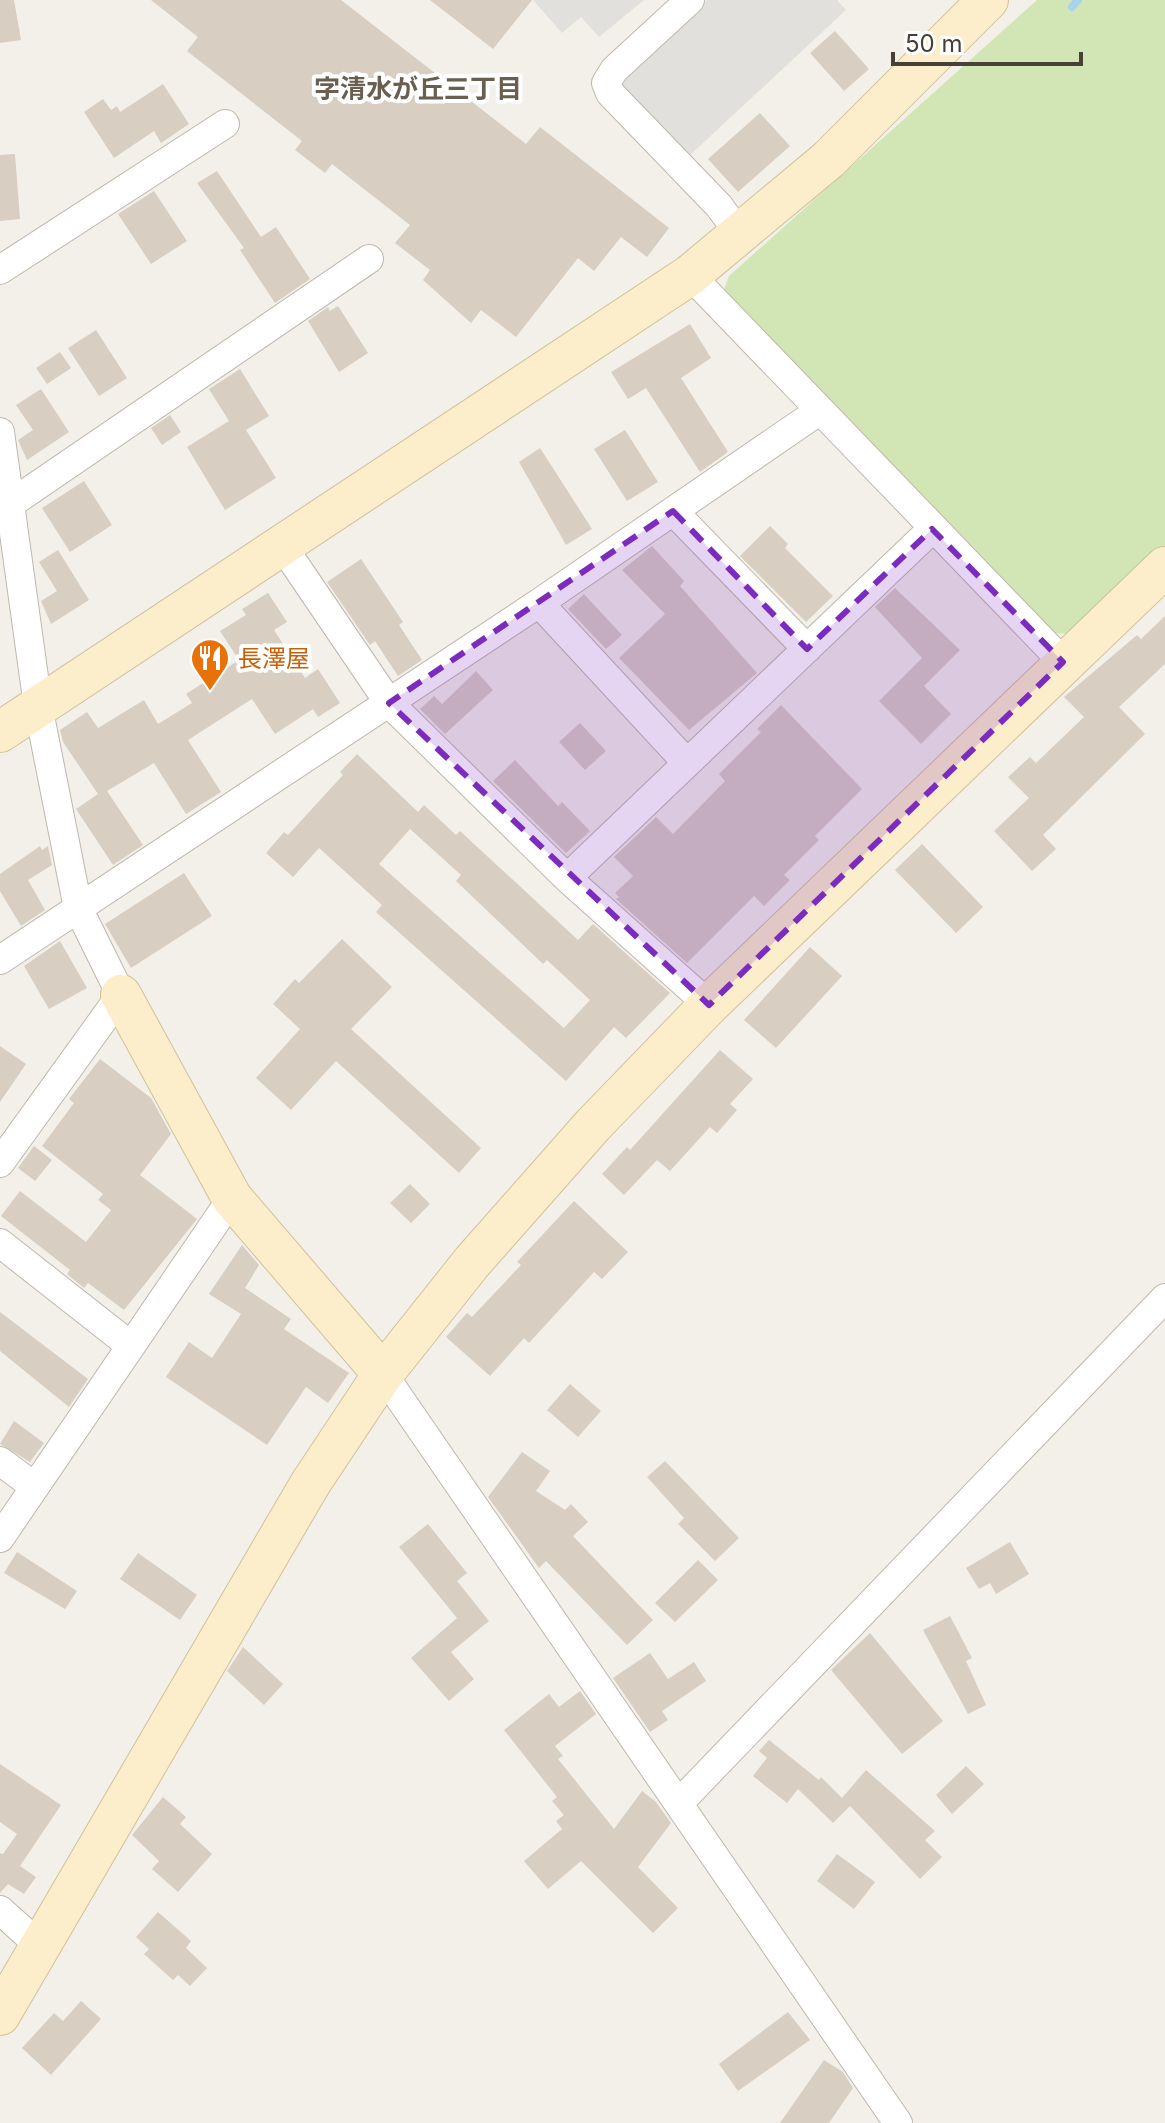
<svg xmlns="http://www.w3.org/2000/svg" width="1165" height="2123" viewBox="0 0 1165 2123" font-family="Inter,'Noto Sans JP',sans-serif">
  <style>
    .green { fill: #d1e6b4 }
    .parking { fill: #e2e0dd }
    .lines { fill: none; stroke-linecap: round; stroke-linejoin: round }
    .stream { stroke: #a8d3ed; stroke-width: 8 }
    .building { fill: #d8cec2; fill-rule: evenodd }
    .street-casing { stroke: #bfb7ac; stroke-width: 30 }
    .secondary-casing { stroke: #d1c19a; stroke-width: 42 }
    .street { stroke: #fff; stroke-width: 28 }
    .secondary { stroke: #fceeca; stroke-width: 40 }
    .marked { fill: #7b2cbf; fill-opacity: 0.2; stroke: #7b2cbf; stroke-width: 6; stroke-dasharray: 16 10; stroke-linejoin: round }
    .labels { text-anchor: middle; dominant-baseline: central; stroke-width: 8; stroke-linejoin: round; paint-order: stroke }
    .food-label { font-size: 24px; fill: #c56008; stroke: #fff; text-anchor: start }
    .neighbourhood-label { font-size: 26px; font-weight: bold; fill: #695e4f; stroke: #fff }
  </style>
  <rect width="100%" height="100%" fill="#f3f0e9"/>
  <path class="green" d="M1037,0H1165V554L1071,634L1052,633L721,297L729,276Z"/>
  <path class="parking" d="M533,0H644L599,37L581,17L562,33Z
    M707,0H837L846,10L687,158L619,82Z"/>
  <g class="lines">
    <path class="stream" d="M1072,7L1078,0"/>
  </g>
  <path class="building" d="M0,0H14L21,40L0,43Z
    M151,0H341L526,144L540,127L669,228L647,257L621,237L594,271L578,258L516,337L481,310L471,323L423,280L430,270L395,243L410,225L332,164L325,173L295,150L302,141L187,51L198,37Z
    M430,0H532L493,49Z
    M835,31L869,69L844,91L810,53Z
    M163,84L189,124L161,143L154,131L114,158L84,112L103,99L111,110L117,106L120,112Z
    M760,113L790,146L738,192L708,159Z
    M15,154L20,219L0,221V155Z
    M217,171L261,237L276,227L310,279L275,303L240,250L244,248L197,183Z
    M154,191L187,241L151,264L118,214Z
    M338,306L368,353L339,372L308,321L328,307L330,311Z
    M690,324L711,358L681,378L728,452L700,472L646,388L628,399L611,372Z
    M96,330L127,378L99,396L68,348Z
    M60,352L71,368L47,384L36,368Z
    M240,369L269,416L246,430L276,478L225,510L187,447L229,421L209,389Z
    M41,389L69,432L27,460L18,440L33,430L16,405Z
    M170,415L181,432L162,445L151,428Z
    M625,430L658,482L627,501L594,449Z
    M540,448L592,529L566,545L519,462Z
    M84,481L112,525L70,552L42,508Z
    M770,526L788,544L785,548L833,596L806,622L740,556Z
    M652,546L684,581L680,586L757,673L689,730L619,658L665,614L622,570Z
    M58,550L89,600L51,624L41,601L57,591L39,562Z
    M361,559L403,622L399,625L422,660L398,676L375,641L370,645L327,582Z
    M895,588L960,650L924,686L951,714L921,744L879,701L922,658L875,607Z
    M268,593L287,622L274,630L305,678L318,669L340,703L318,717L313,709L275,734L252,699L188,740L221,792L186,814L154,763L107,791L143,845L113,865L76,809L98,794L63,742L60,730L87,712L98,728L144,700L158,724L192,703L186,694L239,660L220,631L246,615L242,609Z
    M584,594L622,635L606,649L568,609Z
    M1165,616V664L1119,707L1145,734L1043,835L1056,849L1032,871L994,831L1029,798L1008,777L1030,757L1036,763L1084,717L1064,697L1137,635L1141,639Z
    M476,671L493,690L445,734L420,709L434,696L442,704Z
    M781,705L862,789L815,836L819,840L784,875L790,880L764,906L754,896L687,963L616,899L619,897L615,893L633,876L614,857L656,817L673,834L725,781L719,774L761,732L757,729Z
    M580,723L606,751L585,770L559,742Z
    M357,754L418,812L424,805L456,835L460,831L578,940L593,924L670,993L626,1038L614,1027L566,1081L376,912L382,905L319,848L293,877L266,853L284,832L288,835L343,775L340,772ZM410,829L461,875L456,881L543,964L547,960L590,1000L564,1028L379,864Z
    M515,760L558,806L562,802L590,831L566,853L493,781Z
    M922,844L983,907L956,933L895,870Z
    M40,846L42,850L48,846L52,865L28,880L45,910L21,926L0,891V874Z
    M184,873L212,916L131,968L105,924Z
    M342,939L392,987L351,1029L481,1148L459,1173L336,1061L291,1110L256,1078L300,1029L273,1004L295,979L299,983Z
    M60,941L87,988L49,1009L24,966Z
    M810,947L842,976L776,1048L744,1020Z
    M0,1046L26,1064L0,1102Z
    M720,1050L753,1079L730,1104L737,1110L717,1133L710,1127L670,1171L657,1160L624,1195L602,1174L627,1147L630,1150Z
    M100,1059L151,1098L171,1134L140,1175L197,1219L124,1310L88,1283L84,1288L67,1274L70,1270L1,1216L20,1191L86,1242L111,1210L98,1200L103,1194L42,1146L74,1103L69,1099Z
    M34,1146L52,1160L35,1181L18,1168Z
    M410,1184L430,1204L411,1223L390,1203Z
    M574,1201L628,1252L602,1279L594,1272L529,1343L524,1338L490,1376L446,1337L467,1313L472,1317L521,1265L517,1262Z
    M242,1245L259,1265L245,1288L291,1319L284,1329L349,1373L328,1403L306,1387L267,1445L166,1377L189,1342L212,1358L241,1314L209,1294Z
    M0,1312L88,1379L69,1407L0,1351Z
    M570,1384L601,1411L578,1437L547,1410Z
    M14,1421L44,1443L30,1462L0,1444Z
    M522,1452L550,1471L536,1491L565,1510L571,1504L588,1522L573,1536L653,1620L627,1645L546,1561L539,1568L488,1497Z
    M665,1461L739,1538L715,1561L678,1524L684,1518L647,1477Z
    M428,1524L467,1573L457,1581L489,1621L451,1652L474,1679L449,1701L411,1658L457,1618L399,1547Z
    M1010,1542L1029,1574L996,1594L990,1583L979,1589L966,1568Z
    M17,1552L77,1591L65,1609L4,1573Z
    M138,1553L197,1595L180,1620L120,1579Z
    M698,1560L718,1580L675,1622L655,1603Z
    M950,1616L972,1658L966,1661L986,1705L968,1714L923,1630Z
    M870,1633L943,1721L902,1754L831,1670Z
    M243,1647L283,1684L264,1705L227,1671Z
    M650,1653L668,1679L694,1662L706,1681L662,1711L668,1720L650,1732L613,1678Z
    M580,1691L596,1714L555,1746L563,1756L558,1759L614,1829L642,1791L656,1802L671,1823L638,1867L678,1908L653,1933L581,1861L548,1889L524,1861L562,1829L556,1821L564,1815L552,1801L557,1797L504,1730L549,1694L559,1707Z
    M769,1740L819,1780L821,1777L845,1801L842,1798L866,1770L935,1831L925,1840L942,1857L920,1879L850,1806L833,1823L798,1789L787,1803L753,1776L767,1758L759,1751Z
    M0,1764L61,1805L20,1866L36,1877L24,1894L8,1884L0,1893V1853L3,1854L17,1834L0,1822Z
    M966,1766L984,1784L952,1814L936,1795Z
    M163,1797L186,1817L180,1824L212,1854L178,1892L152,1869L159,1861L132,1835Z
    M837,1854L875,1882L854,1909L817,1881Z
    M158,1912L191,1941L186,1948L207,1968L190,1986L178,1975L173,1980L144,1954L149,1949L136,1937Z
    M81,2001L101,2019L51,2075L22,2048L54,2013L63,2021Z
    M788,2012L810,2040L738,2091L719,2064Z
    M824,2060L843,2072L853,2088L829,2123H780Z"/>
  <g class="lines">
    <defs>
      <path id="street" d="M690,0L614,70L606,83L610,93L719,206L740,235
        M0,270L225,124
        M690,275L1063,662
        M0,432L38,706L78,908L121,995L0,1163
        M0,511L369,259
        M673,511L807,649
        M281,544L389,703L567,878L709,1005
        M539,603L687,763
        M567,878L932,529
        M0,960L539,603L819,411
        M0,1243L131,1346
        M383,1374L898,2123
        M0,1461L35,1487
        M0,1538L232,1198
        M680,1802L1165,1298
        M0,1910L41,1947"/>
      <path id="secondary" d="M0,732L690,275L828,160L988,0
        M121,995L232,1198L383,1374
        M0,2015L310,1484L383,1374L472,1262L593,1125L709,1005L1165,567"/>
    </defs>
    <use href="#street" class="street-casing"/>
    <use href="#secondary" class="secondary-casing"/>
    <use href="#street" class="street"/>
    <use href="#secondary" class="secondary"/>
  </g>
  <path class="marked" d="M673,511L807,649L932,529L1063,662L709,1005L389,703Z"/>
  <defs>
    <symbol id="restaurant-pin" viewBox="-11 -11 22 30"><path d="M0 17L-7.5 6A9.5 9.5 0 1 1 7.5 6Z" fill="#e8710a" stroke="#fff"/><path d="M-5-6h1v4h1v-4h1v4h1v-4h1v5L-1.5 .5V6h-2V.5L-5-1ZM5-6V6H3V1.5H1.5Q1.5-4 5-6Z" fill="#fff"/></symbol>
  </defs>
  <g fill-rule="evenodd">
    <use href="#restaurant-pin" x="188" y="636" width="44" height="60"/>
  </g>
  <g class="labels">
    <g class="food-label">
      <text x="238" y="658">長澤屋</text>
    </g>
    <g class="neighbourhood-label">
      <text x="418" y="88">字清水が丘三丁目</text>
    </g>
  </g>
  <path d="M893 52v12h188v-12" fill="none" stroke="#474037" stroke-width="4"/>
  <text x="905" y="52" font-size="24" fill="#474037" stroke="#ffffff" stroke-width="6" paint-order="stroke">50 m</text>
</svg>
